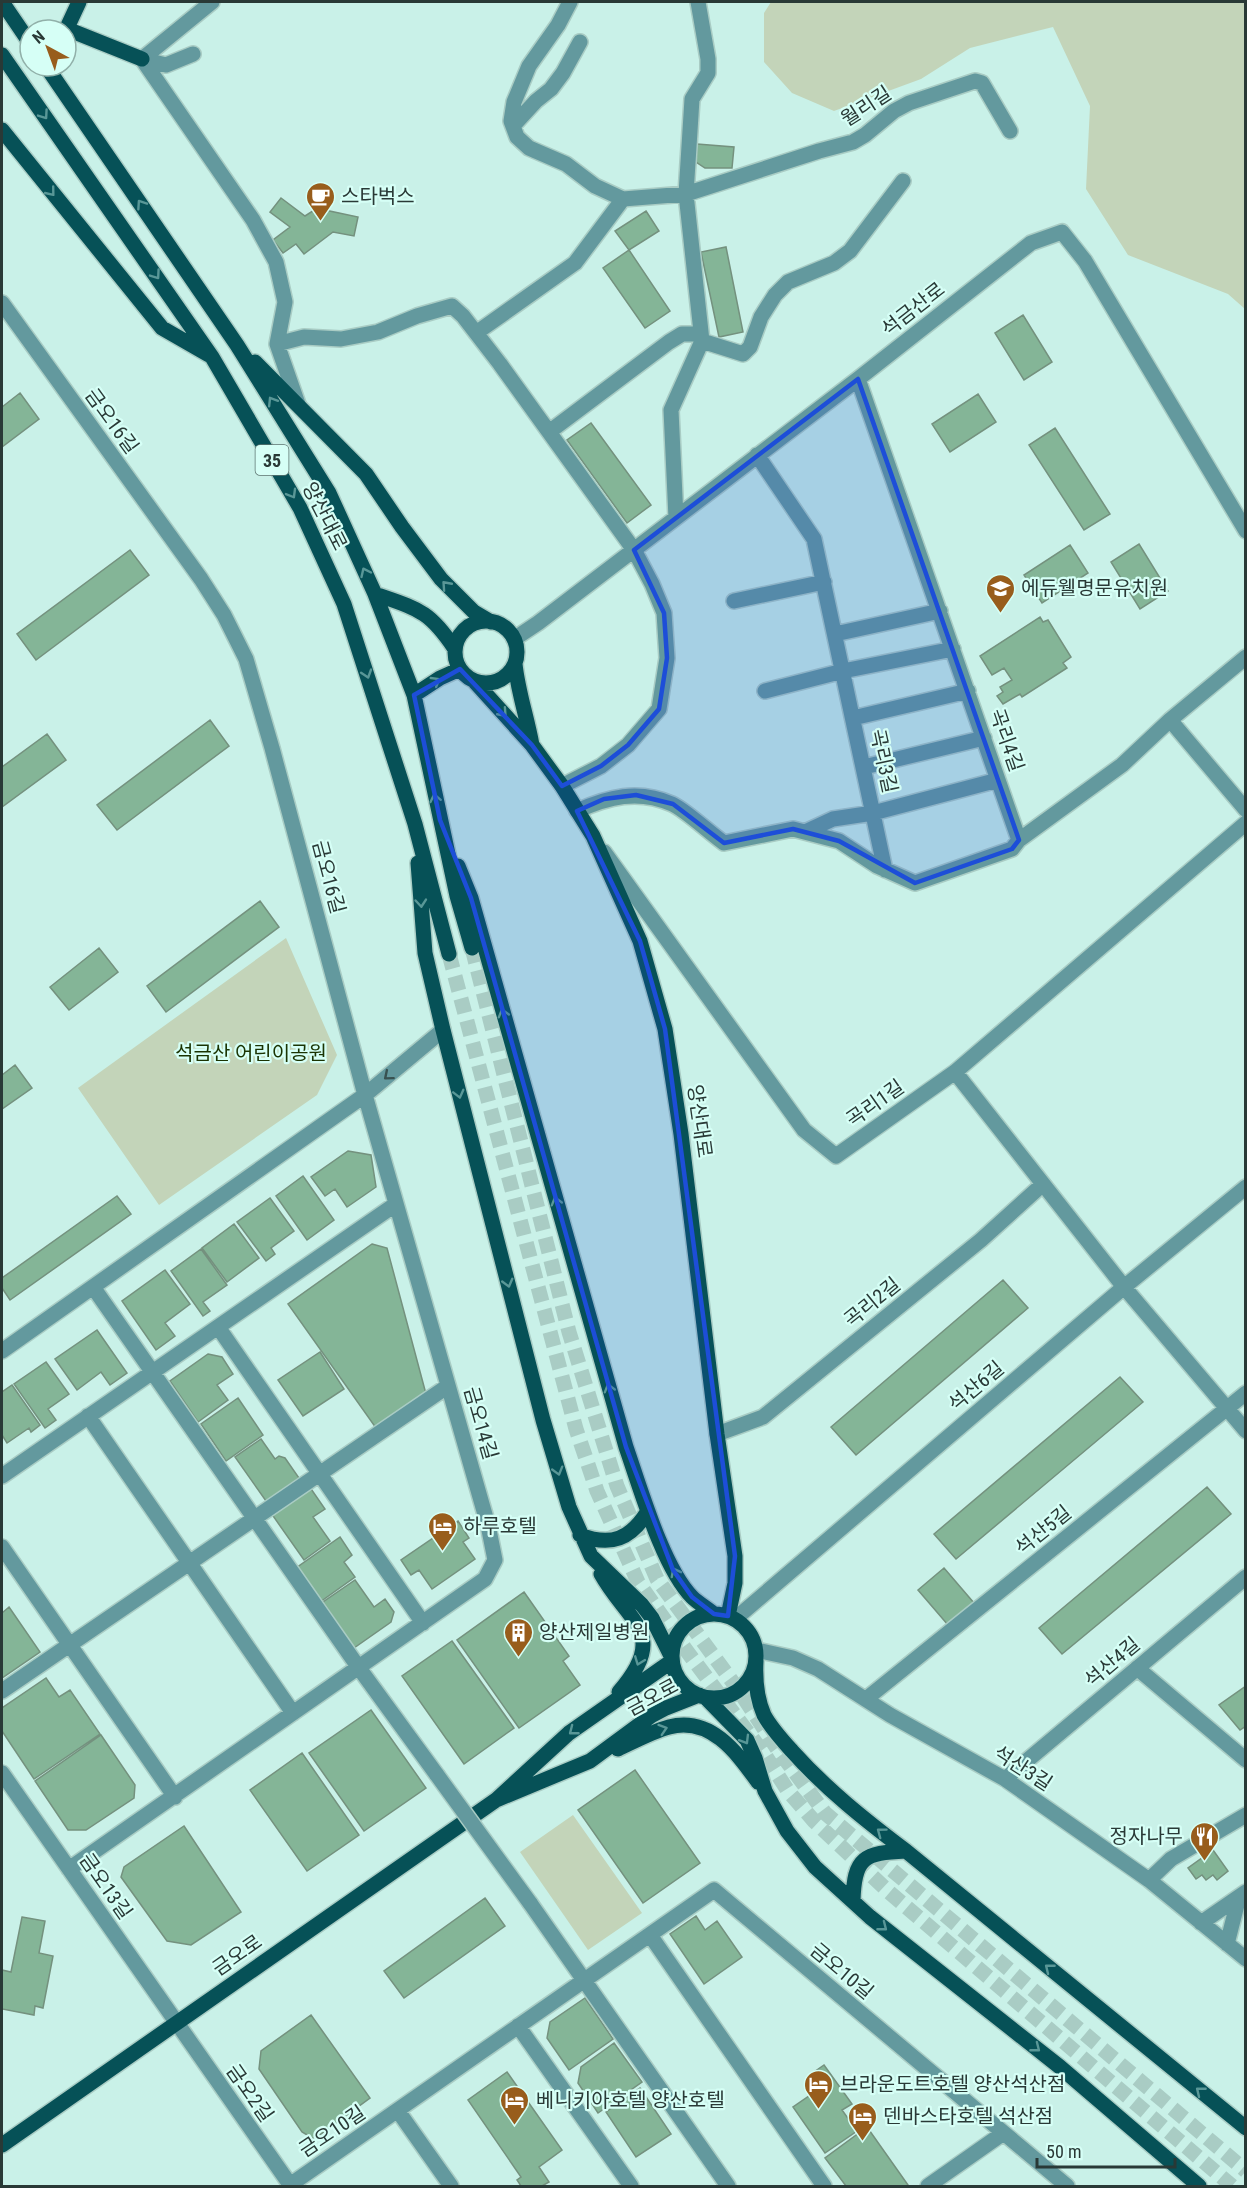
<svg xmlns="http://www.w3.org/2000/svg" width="1247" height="2188" viewBox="0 0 1247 2188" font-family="'Roboto Condensed','Noto Sans KR',sans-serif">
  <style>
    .green { fill: #c3d4b9 }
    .building { fill: #84b597; stroke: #74917e; stroke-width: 1.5 }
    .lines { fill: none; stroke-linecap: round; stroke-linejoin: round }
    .major-tunnel { stroke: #a9ccc4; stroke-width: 15; stroke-dasharray: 15 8; stroke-linecap: butt }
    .minor-casing { stroke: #a9ccc4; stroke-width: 18 }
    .major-casing { stroke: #a9ccc4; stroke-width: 18 }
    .minor { stroke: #63999e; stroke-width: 15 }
    .major { stroke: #065157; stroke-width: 15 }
    .minor-bridge-casing { stroke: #a9ccc4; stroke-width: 18; stroke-linecap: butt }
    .minor-bridge { stroke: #63999e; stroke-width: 15 }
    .oneway { stroke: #599797 }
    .oneway2 { stroke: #385150 }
    .marked { fill: #1d4ed8; fill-opacity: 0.2; stroke: #1d4ed8; stroke-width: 4.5; stroke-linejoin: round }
    .labels { text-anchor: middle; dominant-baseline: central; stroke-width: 4.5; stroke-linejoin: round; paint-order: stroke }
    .shield { fill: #d6fff6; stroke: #5d7470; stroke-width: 1.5 }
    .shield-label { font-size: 18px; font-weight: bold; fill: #293936 }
    .street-label { font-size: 20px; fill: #293936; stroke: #d6fff6 }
    .poi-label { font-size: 20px; fill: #293936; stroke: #d6fff6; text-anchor: start }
    .park-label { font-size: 20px; fill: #1a3302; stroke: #d6fff6 }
  </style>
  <rect width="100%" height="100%" fill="#c9f1e8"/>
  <path class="green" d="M771,2H1245V309L1228,294L1128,255L1086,189L1090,106L1053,27L970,48L921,79L834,111L792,93L764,62V13Z
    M286,938L337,1055L317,1095L159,1205L78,1088Z
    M573,1815L642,1913L588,1950L520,1852Z"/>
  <path class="building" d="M697,144L734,147L732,168H705L696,162Z
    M281,198L305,216L322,205L325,210L358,217L354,236L333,232L304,254L296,244L283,253L273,240L290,227L270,212Z
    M646,211L659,231L629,250L615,231Z
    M726,247L743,332L719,337L701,252Z
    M629,250L670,311L645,328L603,268Z
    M1023,315L1052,362L1024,380L995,333Z
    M20,393L39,419L2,447V407Z
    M978,394L996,422L950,452L932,424Z
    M591,423L651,505L627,523L567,440Z
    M1055,428L1110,514L1084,530L1029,445Z
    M1139,544L1168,591L1140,609L1111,562Z
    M1070,545L1088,573L1042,603L1024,575Z
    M130,550L149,575L36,660L17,634Z
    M1040,617L1043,622L1048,620L1071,657L1063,663L1067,668L1022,697L1020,694L1003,704L997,696L1003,692L1000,687L1012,680L1004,668L992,675L980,656Z
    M210,720L229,746L117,830L97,805Z
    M47,734L66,760L2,807V767Z
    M260,901L279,927L166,1012L147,986Z
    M99,948L118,972L69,1010L50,987Z
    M15,1065L32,1088L2,1109V1075Z
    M348,1151L371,1155L376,1187L347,1207L335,1189L325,1196L311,1177Z
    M303,1176L334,1220L307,1240L276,1196Z
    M117,1196L131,1214L10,1300L2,1288V1278Z
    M270,1198L294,1231L271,1248L275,1254L266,1261L237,1222Z
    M234,1224L259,1258L227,1282L202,1248Z
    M372,1244L387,1248L426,1394L376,1428L288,1304Z
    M201,1249L227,1285L203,1302L210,1311L203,1316L171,1271Z
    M165,1270L190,1304L165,1323L175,1336L156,1350L122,1301Z
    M1003,1280L1028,1308L856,1455L831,1427Z
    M97,1330L127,1373L110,1385L101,1372L77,1390L55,1359Z
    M320,1352L344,1389L303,1416L278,1380Z
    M208,1354L222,1357L233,1374L217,1385L228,1400L198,1422L170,1381Z
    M46,1362L69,1394L48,1409L56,1420L45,1428L14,1384Z
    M1120,1377L1143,1402L956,1559L934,1534Z
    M12,1385L40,1425L31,1432L29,1428L7,1443L2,1435V1392Z
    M238,1398L263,1435L226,1461L201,1424Z
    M261,1439L275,1459L279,1456L285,1458L299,1478L266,1501L235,1457Z
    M309,1486L325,1509L313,1517L330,1541L304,1560L271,1513Z
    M1207,1487L1231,1514L1062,1654L1039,1628Z
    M458,1521L469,1538L463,1542L475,1559L432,1589L419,1570L411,1575L401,1560Z
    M340,1537L352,1555L344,1562L355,1577L320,1602L296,1568Z
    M944,1568L974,1603L948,1625L918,1590Z
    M355,1580L374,1607L385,1599L394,1612L391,1622L354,1648L323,1602Z
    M524,1592L569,1656L563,1661L580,1685L519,1728L457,1640Z
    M9,1607L40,1652L2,1678V1613Z
    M452,1641L514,1728L464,1764L402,1676Z
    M46,1678L59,1697L70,1690L100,1734L34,1779L2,1731V1708Z
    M1246,1686V1726L1240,1730L1219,1705Z
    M371,1710L426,1788L364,1831L309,1753Z
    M101,1735L135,1785L134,1798L86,1830H68L35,1781Z
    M302,1753L359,1835L307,1871L250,1790Z
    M635,1770L700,1863L643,1903L578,1810Z
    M184,1826L241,1912L191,1945L167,1941L121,1877L124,1867Z
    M1213,1850L1228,1871L1217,1880L1213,1875L1206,1880L1202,1875L1196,1879L1188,1868Z
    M485,1898L505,1926L404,1998L384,1971Z
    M696,1916L705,1930L717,1921L742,1957L704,1984L670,1934Z
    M22,1917L45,1921L39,1953L53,1956L43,2008L35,2006L34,2015L2,2009V1970L11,1972Z
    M585,1998L613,2039L569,2070L547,2038L550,2022Z
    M311,2015L370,2098L314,2139L302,2132L259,2069L261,2051Z
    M614,2043L642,2082L598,2113L578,2083L581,2067Z
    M824,2065L852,2104L842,2110L857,2131L825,2153L793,2107L816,2091L807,2077Z
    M507,2072L562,2150L539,2167L549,2182L542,2186H521L517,2180L521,2177L468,2100Z
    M640,2088L671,2134L636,2157L606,2112Z
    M867,2127L908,2185L906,2186H846L825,2158Z"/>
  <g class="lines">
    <path class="major-tunnel" d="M472,948L569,1332L617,1486L657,1579L740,1692L776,1747L825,1813L1246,2171
      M449,954L576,1429L597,1491L638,1582L686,1650L765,1755L788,1791L814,1821L889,1892L1232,2186"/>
    <defs>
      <path id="minor" d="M570,2L558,25L529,66L514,102L511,121L517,137L529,148L566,164L595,186L623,199L686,194L819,151L853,142L865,135L894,111L909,103L975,81L982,83L1010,131
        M142,59L253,220L276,262L285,302L277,344L298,404
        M142,59L212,2
        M142,59L166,65L193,54
        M513,126L536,101L551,89L563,73L580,42
        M2,303L201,579L224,615L246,659L272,748L365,1095L488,1525L495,1560L485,1579L69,1869
        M476,333L575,263L623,199
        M702,341L743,354L750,347L761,317L775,295L788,282L834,263L850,251L903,181
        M277,344L304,337L341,339L378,332L417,316L452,306L463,316L500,364L634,550L652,584L664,613L667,658L659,709L628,745L601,766L562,786
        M858,379L1019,840
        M549,432L669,342L682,334H701
        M757,455L814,539L885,870
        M676,518L671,410L702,341L686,194L692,99L708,73V59L698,2
        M734,601L824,582
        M835,634L940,611
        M514,639L538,623L858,379L1031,243L1062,232L1085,261L1246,531
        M765,691L843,671L953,649
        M853,718L968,691
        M1170,720L1246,810
        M864,767L984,738
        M577,811C608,797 638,789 672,804C684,809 711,834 724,843L793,829L839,841L877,866L915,883L1012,849L1019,840L1122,765L1170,720L1246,657
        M805,832L833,819L873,813L998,780
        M604,852L804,1130L836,1156L955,1072L1246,823
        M955,1072L1124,1287L1246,1431
        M93,1287L359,1668L437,1775
        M218,1327L423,1623
        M2,1351L365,1095L443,1030
        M88,1416L293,1713
        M717,1434L763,1417L981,1240L1043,1184
        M2,1476L396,1204
        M2,1547L175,1797
        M735,1619L1124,1287L1246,1187
        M756,1650L793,1658L818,1669L890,1715L1005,1779L1149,1880L1246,1959
        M1137,1668L1246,1760
        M2,1691L448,1386
        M866,1699L1246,1393
        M2,1773L291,2186
        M1005,1779L1246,1577
        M1149,1880L1171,1859L1246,1815
        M530,1903L728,2186
        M1201,1923L1246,1892
        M650,1935L824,2186
        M1227,1944L1239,1897
        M518,2026L631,2186
        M398,2111L451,2186
        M290,2185L714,1890L1067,2186
        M928,2186L1002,2134"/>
      <path id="major" d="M2,2L30,43
        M67,29L142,59
        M66,30L79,2
        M2,55L212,357L300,508L344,604L415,824L449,954
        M46,66L237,345L329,493L375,594L414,695L457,896L472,948
        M2,130L162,328L209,355
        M255,362L366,474L402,527L441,579L474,612L491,622
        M375,594C418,609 429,610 455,649
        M455 652a31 31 0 1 1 62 0a31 31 0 1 1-62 0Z
        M515,664C518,692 527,717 532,745
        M475,682L532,745L562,786L593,836L640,941L665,1029L681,1134L717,1434L735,1556V1583L728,1616
        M414,695L440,678L460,669
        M418,863L425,953L443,1030L543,1420L569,1507L591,1556L642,1605L652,1618L672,1658
        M458,866L471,898L626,1447C640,1487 663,1568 692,1597C698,1603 707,1608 714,1614
        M580,1535C611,1547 631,1539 648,1511
        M601,1574C628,1623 670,1633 619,1692
        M672 1656a42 42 0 1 1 84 0a42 42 0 1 1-84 0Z
        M672,1661L569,1733L496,1800L590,1761L651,1716L666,1708L699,1695
        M756,1661C755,1680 756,1697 764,1715C771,1728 782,1740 792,1751C826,1789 865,1820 906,1851L1246,2128
        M706,1698L747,1740L755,1758L765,1791L787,1831L815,1867L870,1917L1060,2067L1199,2186
        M618,1749C635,1741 651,1732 669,1727C711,1716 737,1753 758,1782
        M853,1901C854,1857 864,1853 906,1851
        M2,2145L496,1800"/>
    </defs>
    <use href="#minor" class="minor-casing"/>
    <use href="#major" class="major-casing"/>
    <use href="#minor" class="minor"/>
    <use href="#major" class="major"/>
    <defs>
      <path id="minor-bridge" d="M437,1775L530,1903"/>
    </defs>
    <use href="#minor-bridge" class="minor-bridge-casing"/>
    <use href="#minor-bridge" class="minor-bridge"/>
  </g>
  <defs><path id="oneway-chevron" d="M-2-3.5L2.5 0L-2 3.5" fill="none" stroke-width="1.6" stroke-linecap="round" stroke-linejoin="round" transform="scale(1.5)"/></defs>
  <g class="oneway">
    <use href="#oneway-chevron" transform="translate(44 115) rotate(55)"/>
    <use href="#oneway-chevron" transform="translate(51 192) rotate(51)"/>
    <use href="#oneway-chevron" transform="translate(141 204) rotate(-124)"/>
    <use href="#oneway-chevron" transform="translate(156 275) rotate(55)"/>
    <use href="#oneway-chevron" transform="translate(272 401) rotate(-122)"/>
    <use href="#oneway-chevron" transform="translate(292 494) rotate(60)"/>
    <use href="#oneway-chevron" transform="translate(365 572) rotate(-115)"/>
    <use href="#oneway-chevron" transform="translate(446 585) rotate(-132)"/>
    <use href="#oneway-chevron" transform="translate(367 674) rotate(72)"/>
    <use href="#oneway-chevron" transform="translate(436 681) rotate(-31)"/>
    <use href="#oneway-chevron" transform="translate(503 713) rotate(48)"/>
    <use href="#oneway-chevron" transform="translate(435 798) rotate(-102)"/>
    <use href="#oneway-chevron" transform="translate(421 903) rotate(85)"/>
    <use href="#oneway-chevron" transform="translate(503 1013) rotate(-106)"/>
    <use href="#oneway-chevron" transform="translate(459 1094) rotate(76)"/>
    <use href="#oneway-chevron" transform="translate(556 1201) rotate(-106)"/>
    <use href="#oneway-chevron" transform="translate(508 1283) rotate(75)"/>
    <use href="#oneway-chevron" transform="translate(609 1388) rotate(-106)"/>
    <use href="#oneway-chevron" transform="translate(558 1471) rotate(74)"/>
    <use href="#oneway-chevron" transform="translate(675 1572) rotate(-118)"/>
    <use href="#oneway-chevron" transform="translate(639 1661) rotate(111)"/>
    <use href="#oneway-chevron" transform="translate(663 1729) rotate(-18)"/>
    <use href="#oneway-chevron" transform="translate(573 1731) rotate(142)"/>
    <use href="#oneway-chevron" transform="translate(745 1740) rotate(59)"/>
    <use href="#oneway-chevron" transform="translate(881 1832) rotate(-143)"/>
    <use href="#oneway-chevron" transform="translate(883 1927) rotate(38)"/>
    <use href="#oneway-chevron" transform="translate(1049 1968) rotate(-141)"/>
    <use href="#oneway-chevron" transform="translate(1036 2048) rotate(38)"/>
    <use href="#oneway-chevron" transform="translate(1200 2091) rotate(-141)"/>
  </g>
  <use class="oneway2" href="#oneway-chevron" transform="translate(388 1076) rotate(140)"/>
  <path class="marked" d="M858,379L1019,840L1012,849L915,883L839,841L793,829L724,843L673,804L636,795L604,799L577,811L640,941L665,1029L735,1556L728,1616L714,1614L692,1597L673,1570L626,1447L471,898L440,820L414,695L460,669L532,745L562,786L601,766L628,745L659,709L667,658L664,613L634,550Z"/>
  <defs>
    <symbol id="cafe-pin" viewBox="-11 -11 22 30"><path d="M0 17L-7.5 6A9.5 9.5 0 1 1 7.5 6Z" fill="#985d1c" stroke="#d6fff6"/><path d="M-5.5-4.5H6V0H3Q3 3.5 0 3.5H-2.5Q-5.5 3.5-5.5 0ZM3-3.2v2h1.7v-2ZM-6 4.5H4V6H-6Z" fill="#fff"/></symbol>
    <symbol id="school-pin" viewBox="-11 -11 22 30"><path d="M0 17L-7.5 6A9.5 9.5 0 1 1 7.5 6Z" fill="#985d1c" stroke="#d6fff6"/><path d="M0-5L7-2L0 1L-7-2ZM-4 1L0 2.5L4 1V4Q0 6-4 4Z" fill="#fff"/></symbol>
    <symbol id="hotel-pin" viewBox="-11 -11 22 30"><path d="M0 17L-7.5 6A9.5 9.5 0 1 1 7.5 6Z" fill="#985d1c" stroke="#d6fff6"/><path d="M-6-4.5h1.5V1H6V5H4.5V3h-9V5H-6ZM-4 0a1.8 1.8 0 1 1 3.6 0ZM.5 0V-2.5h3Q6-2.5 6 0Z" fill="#fff"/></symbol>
    <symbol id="building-pin" viewBox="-11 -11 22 30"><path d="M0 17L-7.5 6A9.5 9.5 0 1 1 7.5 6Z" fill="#985d1c" stroke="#d6fff6"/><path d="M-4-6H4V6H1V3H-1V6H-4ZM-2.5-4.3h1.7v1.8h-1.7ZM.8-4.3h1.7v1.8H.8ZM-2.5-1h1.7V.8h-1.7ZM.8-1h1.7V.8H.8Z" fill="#fff"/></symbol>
    <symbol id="restaurant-pin" viewBox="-11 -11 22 30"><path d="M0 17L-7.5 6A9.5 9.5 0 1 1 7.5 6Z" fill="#985d1c" stroke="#d6fff6"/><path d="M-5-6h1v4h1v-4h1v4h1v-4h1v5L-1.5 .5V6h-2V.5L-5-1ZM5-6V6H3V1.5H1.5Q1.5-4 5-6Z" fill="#fff"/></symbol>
  </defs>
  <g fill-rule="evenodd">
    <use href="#cafe-pin" x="304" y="180" width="33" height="45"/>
    <use href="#school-pin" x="984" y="572" width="33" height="45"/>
    <use href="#hotel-pin" x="426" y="1510" width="33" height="45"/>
    <use href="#building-pin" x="502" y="1616" width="33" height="45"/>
    <use href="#restaurant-pin" x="1188" y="1820" width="33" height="45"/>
    <use href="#hotel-pin" x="802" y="2068" width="33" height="45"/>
    <use href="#hotel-pin" x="498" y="2084" width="33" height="45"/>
    <use href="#hotel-pin" x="846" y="2100" width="33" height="45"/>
  </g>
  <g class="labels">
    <rect class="shield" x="255.5" y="445" width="33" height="30" rx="4.5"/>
    <g class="shield-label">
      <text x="272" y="460">35</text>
    </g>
    <g class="street-label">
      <text transform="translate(866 106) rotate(-33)">월리길</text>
      <text transform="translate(913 309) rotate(-38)">석금산로</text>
      <text transform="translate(112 421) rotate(54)">금오16길</text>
      <text transform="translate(325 516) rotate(63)">양산대로</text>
      <text transform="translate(1007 740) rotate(71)">곡리4길</text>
      <text transform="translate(884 761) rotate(78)">곡리3길</text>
      <text transform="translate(329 877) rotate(75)">금오16길</text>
      <text transform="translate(875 1103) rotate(-35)">곡리1길</text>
      <text transform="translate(700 1121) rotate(82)">양산대로</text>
      <text transform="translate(872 1302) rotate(-39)">곡리2길</text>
      <text transform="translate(976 1386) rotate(-40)">석산6길</text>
      <text transform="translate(481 1423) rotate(74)">금오14길</text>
      <text transform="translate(1043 1530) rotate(-39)">석산5길</text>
      <text transform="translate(1112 1662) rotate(-40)">석산4길</text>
      <text transform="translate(652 1697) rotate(-28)">금오로</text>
      <text transform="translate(1023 1768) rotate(33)">석산3길</text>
      <text transform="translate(106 1886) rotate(55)">금오13길</text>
      <text transform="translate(237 1955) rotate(-35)">금오로</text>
      <text transform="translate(842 1971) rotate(40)">금오10길</text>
      <text transform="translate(250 2093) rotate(55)">금오2길</text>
      <text transform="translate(332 2131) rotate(-34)">금오10길</text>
    </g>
    <g class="poi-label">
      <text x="341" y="196">스타벅스</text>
      <text x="1021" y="588">에듀웰명문유치원</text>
      <text x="463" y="1526">하루호텔</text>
      <text x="539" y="1632">양산제일병원</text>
      <text x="1183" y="1836" text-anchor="end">정자나무</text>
      <text x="840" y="2084">브라운도트호텔 양산석산점</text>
      <text x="536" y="2100">베니키아호텔 양산호텔</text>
      <text x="883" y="2116">덴바스타호텔 석산점</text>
    </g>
    <g class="park-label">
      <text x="251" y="1053">석금산 어린이공원</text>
    </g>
  </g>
  <rect width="1247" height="2188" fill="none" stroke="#293936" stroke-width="6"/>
  <g transform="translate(48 48) rotate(319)"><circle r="28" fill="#d6fff6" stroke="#91b0a9" stroke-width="1.5"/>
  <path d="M0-4.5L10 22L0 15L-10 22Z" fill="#985d1c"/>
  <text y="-9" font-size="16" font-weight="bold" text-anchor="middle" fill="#293936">N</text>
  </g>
  <path d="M1037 2158v9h138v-9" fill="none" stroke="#293936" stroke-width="3"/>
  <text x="1046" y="2158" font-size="18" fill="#293936" stroke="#d6fff6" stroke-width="4.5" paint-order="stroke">50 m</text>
</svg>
